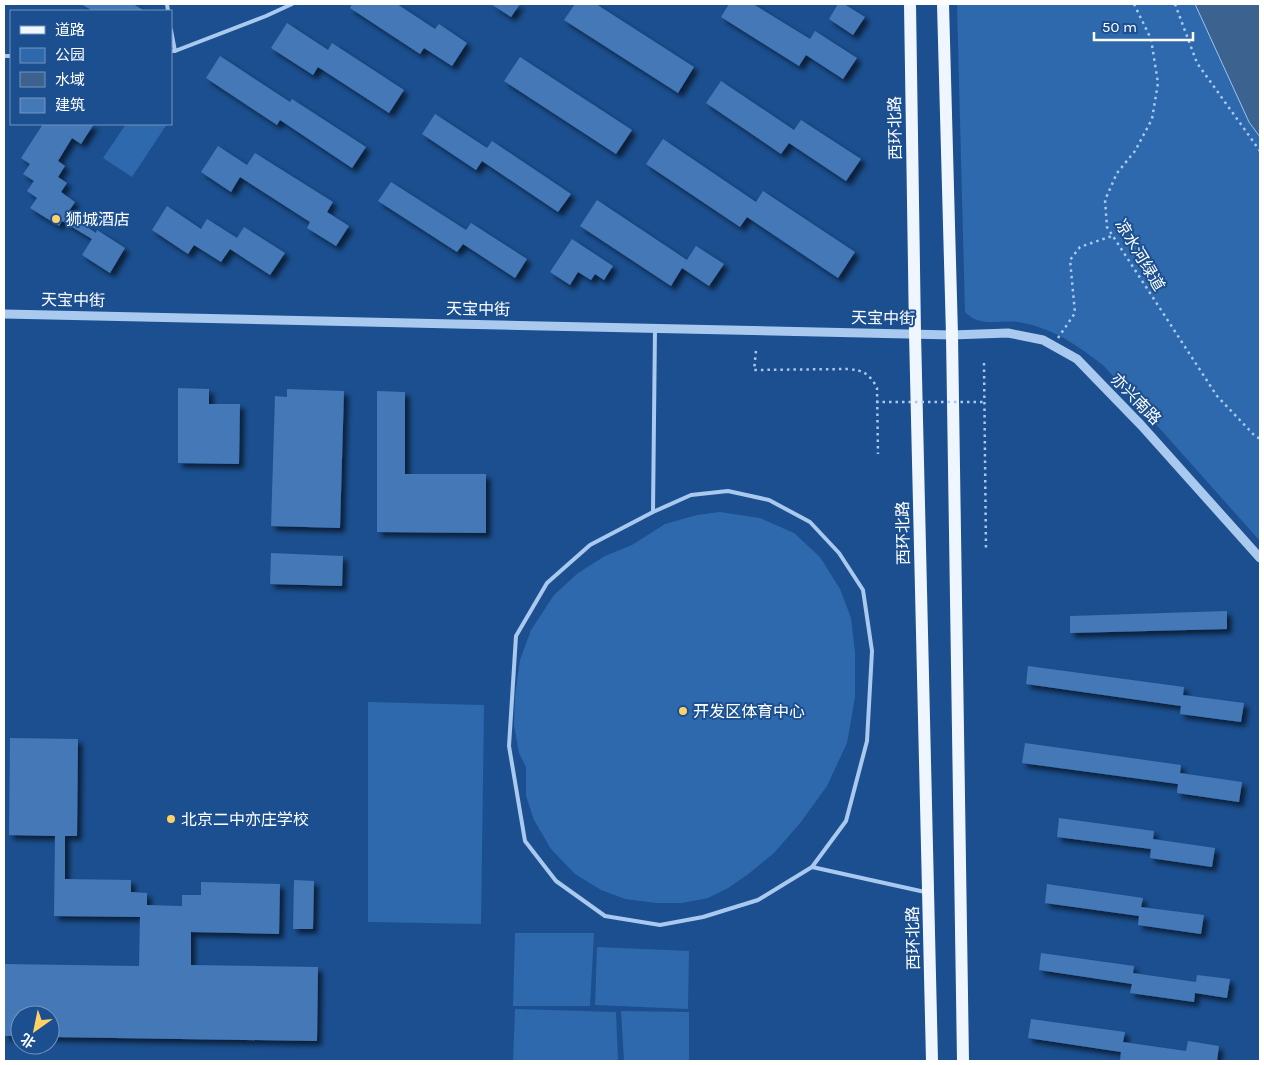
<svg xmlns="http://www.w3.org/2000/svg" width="1264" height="1065" viewBox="0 0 1264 1065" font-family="Karla,'Noto Sans SC',sans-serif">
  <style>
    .green { fill: #2e69ad }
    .water { fill: #3c6290; stroke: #9cc4f0 }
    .building { fill: #4478b7; filter: url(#shadow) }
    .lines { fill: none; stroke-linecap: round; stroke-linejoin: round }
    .path { stroke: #a9c9ee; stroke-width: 2.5; stroke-dasharray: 2.5 4; stroke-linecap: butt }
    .service { stroke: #a9c9ee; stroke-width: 4 }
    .tertiary { stroke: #a9c9ee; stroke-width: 9 }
    .primary { stroke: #f0f6ff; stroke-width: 12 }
    .path-bridge { stroke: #a9c9ee; stroke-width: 2.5; stroke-dasharray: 2.5 4; stroke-linecap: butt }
    .poi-dot { fill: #ffd166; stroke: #1b4f8f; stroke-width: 2 }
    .labels { text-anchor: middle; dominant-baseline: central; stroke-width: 4; stroke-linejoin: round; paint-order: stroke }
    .street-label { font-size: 16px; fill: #fff; stroke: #1b4f8f }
    .poi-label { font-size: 16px; fill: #fff; stroke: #1b4f8f; text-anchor: start }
  </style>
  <defs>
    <filter id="shadow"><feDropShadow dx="4.5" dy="4.5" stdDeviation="2.5" flood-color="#0009"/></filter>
  </defs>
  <rect width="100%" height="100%" fill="#1b4f8f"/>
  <path class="green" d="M957,4H1195L1249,122L1260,137V541L1104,366C1087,353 1069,339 1049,331C1041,328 1032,324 1023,323C1002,318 981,329 965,312Z
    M126,124H167L132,177L103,158Z
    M720,512L760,518L794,533L820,557L840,589L851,618L855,652V697L847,743L827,786L801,822L774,853L747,875L728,888L708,898L682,903H656L625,899L601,890L575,874L551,849L534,820L526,796V767L519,753L514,725L515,696L520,660L531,630L554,595L578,573L605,556L632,545L665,524L697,515Z
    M368,702L484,705L481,924L368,922Z
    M515,933H594L590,1006H513Z
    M597,947L689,951L688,1009L595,1005Z
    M515,1009L616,1012L618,1061H513Z
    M621,1011L689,1012V1061H624Z"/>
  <path class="water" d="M1195,4H1260V137L1249,122Z"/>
  <path class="building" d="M81,4H133L145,11H93Z
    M352,4H397L435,29L439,24L467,43L452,66L424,48L420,54L350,8Z
    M491,4H520L511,17Z
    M575,4H596L694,67L678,93L564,20Z
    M729,4H753L810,39L815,31L857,58L843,79L806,55L799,66L721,17Z
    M838,4H844L865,17L853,35L829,19Z
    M287,23L328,50L332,43L404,90L389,113L318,67L313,75L271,48Z
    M220,56L290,102L292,99L366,147L352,168L280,120L277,125L206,78Z
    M520,57L632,130L616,154L504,81Z
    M721,81L794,130L801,120L861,159L846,181L789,143L781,154L706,103Z
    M435,114L487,148L492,141L571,194L558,212L482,161L476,170L422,134Z
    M43,124H94L81,144L72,138L58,161L65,166L58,177L67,183L61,192L75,202L67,214L96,233L97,230L125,248L110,273L82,255L92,239L62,221L59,226L30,208L37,198L27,191L34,181L23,174L30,164L21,158Z
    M663,139L756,202L763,191L855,252L838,278L747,217L740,227L646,164Z
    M218,146L247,165L255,153L333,202L327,212L349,226L336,246L307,228L310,222L240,177L231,192L201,172Z
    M391,182L466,230L471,223L527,259L515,278L463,244L457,252L378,201Z
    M597,200L687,260L696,246L724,264L709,286L682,268L671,286L580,226Z
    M167,206L201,229L207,219L237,238L244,227L285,253L270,275L230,249L221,262L194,245L188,254L152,230Z
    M572,239L613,266L604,280L595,274L591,280L578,272L570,285L550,272Z
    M178,388L209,389V404H240L239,464L178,463Z
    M287,389L344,391L340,528L271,526L275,396L287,397Z
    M377,391L405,392V474H486V533L377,532Z
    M271,553L343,556L342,586L270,584Z
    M1227,611V629L1070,633V616Z
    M1028,666L1184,687L1183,695L1244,703L1241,722L1180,714L1181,706L1026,684Z
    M10,738L78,739L77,836H65V879L131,880V892L147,893V905L182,906V895H201V882L280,884L279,934L191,932V965L318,967L317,1041L50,1037V1015H20V1036H4V964L139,966L140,917L54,916L55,836L9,835Z
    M1025,743L1181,765L1180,773L1242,782L1239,802L1177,793L1178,784L1022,763Z
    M1059,818L1154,831L1153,839L1215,848L1212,867L1150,858L1151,849L1057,837Z
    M294,880L314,881L313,929H293Z
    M1047,884L1143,898L1141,907L1204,915L1201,934L1138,925L1139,916L1045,903Z
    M1041,953L1134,966L1133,973L1196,982L1197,975L1230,979L1227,998L1195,993L1194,1002L1130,993L1132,984L1039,970Z
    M1031,1019L1125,1032L1123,1042L1186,1051L1188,1041L1219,1046L1217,1061H1120L1121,1052L1028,1038Z"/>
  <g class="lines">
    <path class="path" d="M1134,4L1151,39L1158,83L1152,119L1135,151L1117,173L1105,200L1107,227L1217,396L1254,435L1260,439
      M1175,4L1197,63L1260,151
      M1058,338L1075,313L1070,260L1080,247L1112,236
      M756,351L754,370L848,369C863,370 870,374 877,388L878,454
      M984,363L986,550"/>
    <path class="service" d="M167,4L168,11
      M171,30L175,51
      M171,51H175L266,16L292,4
      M4,56H11
      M655,328L653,512L590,545L547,583L516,636L509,746L525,841L556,881L605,916L660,925L703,917L758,900L812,867L925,892
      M653,512L691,495L728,491L769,500L810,522L839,553L863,590L872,651L867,741L846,821L812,867"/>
    <path class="tertiary" d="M4,314L952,335L1008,333L1043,340L1077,359L1141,425L1260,558"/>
    <path class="primary" d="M910,4L915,333L932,1061
      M943,4L952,335L963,1061"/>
    <path class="path-bridge" d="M876,402H984"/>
  </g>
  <g class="poi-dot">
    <circle cx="56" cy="219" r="5"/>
    <circle cx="683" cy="711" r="5"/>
    <circle cx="171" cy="819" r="5"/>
  </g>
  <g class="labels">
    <g class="street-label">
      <text transform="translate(895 128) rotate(-91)">西环北路</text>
      <text transform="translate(1140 255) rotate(59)">凉水河绿道</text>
      <text transform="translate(73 300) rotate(1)">天宝中街</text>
      <text transform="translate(478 309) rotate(1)">天宝中街</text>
      <text transform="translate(883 318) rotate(1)">天宝中街</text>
      <text transform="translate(1136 399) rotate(46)">亦兴南路</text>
      <text transform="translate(903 533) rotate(-91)">西环北路</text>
      <text transform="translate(913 938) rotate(-91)">西环北路</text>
    </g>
    <g class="poi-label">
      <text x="66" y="219">狮城酒店</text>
      <text x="693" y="711">开发区体育中心</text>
      <text x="181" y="819">北京二中亦庄学校</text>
    </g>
  </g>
  <rect width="1264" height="1065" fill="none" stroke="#ffffff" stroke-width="10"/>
  <rect x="10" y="10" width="162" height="115" fill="#1b4f8f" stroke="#7695bc"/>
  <rect x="20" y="26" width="25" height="8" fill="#f0f6ff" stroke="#7695bc"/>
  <text x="55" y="35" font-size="15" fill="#ffffff">道路</text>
  <rect x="20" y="48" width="25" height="15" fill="#2e69ad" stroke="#7695bc"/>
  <text x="55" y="60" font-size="15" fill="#ffffff">公园</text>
  <rect x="20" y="72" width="25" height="15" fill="#3c6290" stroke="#7695bc"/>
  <text x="55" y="85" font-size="15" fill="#ffffff">水域</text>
  <rect x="20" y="98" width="25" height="15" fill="#4478b7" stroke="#7695bc"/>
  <text x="55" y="110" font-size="15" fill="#ffffff">建筑</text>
  <g transform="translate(35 1030) rotate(213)"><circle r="24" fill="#1b4f8f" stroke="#7695bc"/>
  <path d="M0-4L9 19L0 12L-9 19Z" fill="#ffd166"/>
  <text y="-8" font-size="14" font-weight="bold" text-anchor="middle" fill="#ffffff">北</text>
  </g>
  <path d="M1094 32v8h99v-8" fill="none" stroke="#ffffff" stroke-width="2.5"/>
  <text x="1102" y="32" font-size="15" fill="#ffffff" stroke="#1b4f8f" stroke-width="4" paint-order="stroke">50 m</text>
</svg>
